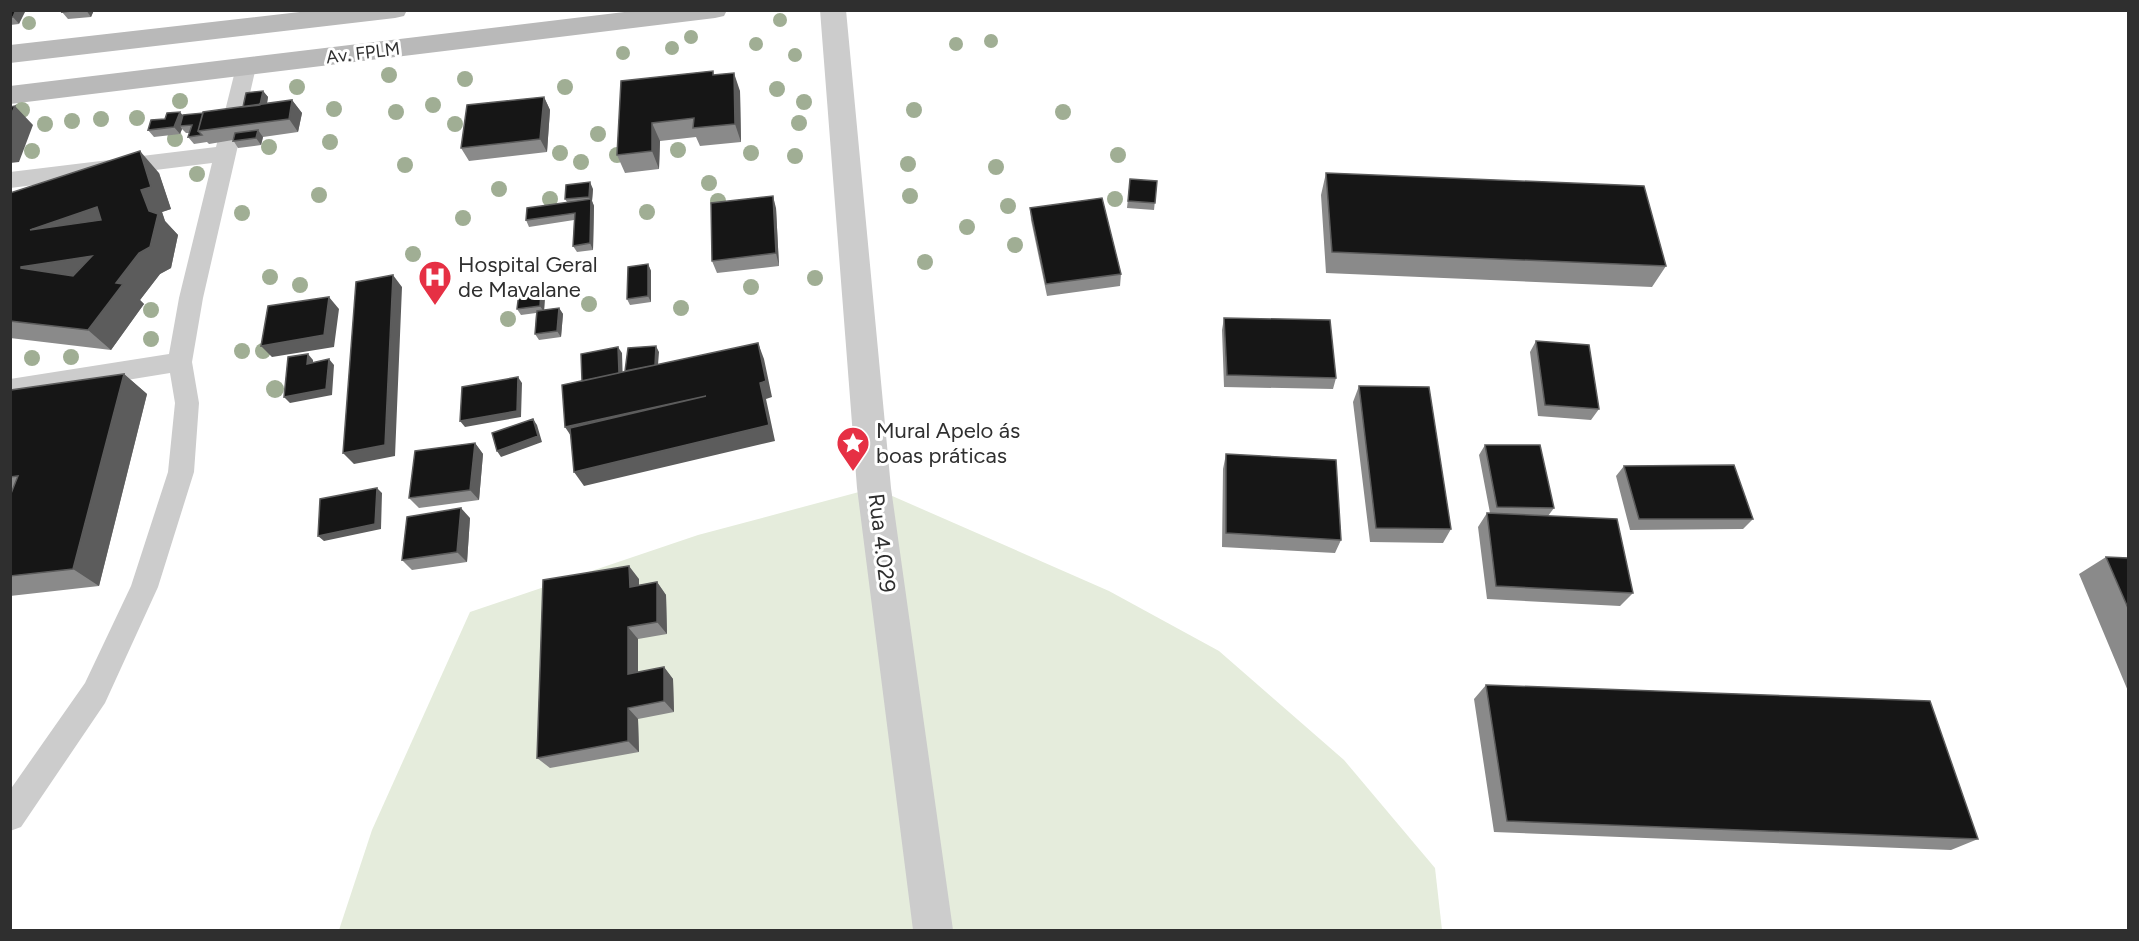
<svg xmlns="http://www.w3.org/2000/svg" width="2139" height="941" viewBox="0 0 2139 941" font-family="Figtree,sans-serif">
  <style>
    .green { fill: #e5ecdc }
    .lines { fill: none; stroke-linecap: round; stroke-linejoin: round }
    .service { fill: #ccc; fill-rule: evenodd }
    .tertiary { fill: #ccc; fill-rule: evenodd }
    .secondary { fill: #b9b9b9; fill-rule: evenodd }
    .tree { fill: #a0ae94 }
    .wall { fill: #8a8a8a }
    .shaded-wall { fill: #5c5c5c }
    .building { fill: #161616; stroke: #5c5c5c; stroke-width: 1.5; fill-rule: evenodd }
    .labels { text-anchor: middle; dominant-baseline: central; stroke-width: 6; stroke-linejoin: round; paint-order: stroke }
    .far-street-label { font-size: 18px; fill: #2f2f2f; stroke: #fff }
    .poi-label { font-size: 22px; fill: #2f2f2f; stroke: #fff; text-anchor: start }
    .street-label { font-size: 22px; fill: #2f2f2f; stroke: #fff }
  </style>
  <rect width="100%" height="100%" fill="#fff"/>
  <path class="green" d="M874,488L1109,591L1219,651L1344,760L1435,868L1442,930H339L372,830L470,612L698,535Z"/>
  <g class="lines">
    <path class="service" d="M246,60L253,62L256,67L203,298L192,362L199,403L194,472L158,587L105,703L21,827L10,831V790L85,683L131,586L168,472L175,403L170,373L10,399V379L169,354L179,298L212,163L10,188V172L216,147L236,67L239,62Z"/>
    <path class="tertiary" d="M820,10H846L891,488L953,930H913L857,488Z"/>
    <path class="secondary" d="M317,10H407L404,16L395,18L10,63V45Z
      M641,10H727L724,16L715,18L10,104V86Z"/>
  </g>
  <g class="tree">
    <circle cx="780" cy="20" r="7"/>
    <circle cx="29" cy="23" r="7"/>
    <circle cx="691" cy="37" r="7"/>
    <circle cx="991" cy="41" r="7"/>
    <circle cx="756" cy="44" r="7"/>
    <circle cx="956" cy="44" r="7"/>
    <circle cx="672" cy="48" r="7"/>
    <circle cx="623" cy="53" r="7"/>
    <circle cx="795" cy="55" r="7"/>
    <circle cx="389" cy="75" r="8"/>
    <circle cx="465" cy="79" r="8"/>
    <circle cx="297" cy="87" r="8"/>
    <circle cx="565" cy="87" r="8"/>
    <circle cx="777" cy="89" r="8"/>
    <circle cx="180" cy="101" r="8"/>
    <circle cx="804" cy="102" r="8"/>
    <circle cx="433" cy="105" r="8"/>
    <circle cx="334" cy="109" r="8"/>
    <circle cx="22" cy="110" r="8"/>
    <circle cx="914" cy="110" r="8"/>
    <circle cx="396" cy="112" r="8"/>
    <circle cx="1063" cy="112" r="8"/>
    <circle cx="137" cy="118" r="8"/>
    <circle cx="101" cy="119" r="8"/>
    <circle cx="72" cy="121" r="8"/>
    <circle cx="799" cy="123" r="8"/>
    <circle cx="45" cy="124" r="8"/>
    <circle cx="455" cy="124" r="8"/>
    <circle cx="598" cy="134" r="8"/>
    <circle cx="175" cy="139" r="8"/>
    <circle cx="330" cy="142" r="8"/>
    <circle cx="269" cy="147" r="8"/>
    <circle cx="678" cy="150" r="8"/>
    <circle cx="32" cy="151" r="8"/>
    <circle cx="560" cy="153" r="8"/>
    <circle cx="751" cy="153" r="8"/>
    <circle cx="617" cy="155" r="8"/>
    <circle cx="1118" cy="155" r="8"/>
    <circle cx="795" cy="156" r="8"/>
    <circle cx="581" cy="162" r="8"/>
    <circle cx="908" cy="164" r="8"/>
    <circle cx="405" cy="165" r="8"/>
    <circle cx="996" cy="167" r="8"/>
    <circle cx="197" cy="174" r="8"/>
    <circle cx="709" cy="183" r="8"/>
    <circle cx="499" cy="189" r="8"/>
    <circle cx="319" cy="195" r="8"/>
    <circle cx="910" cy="196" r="8"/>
    <circle cx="550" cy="199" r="8"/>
    <circle cx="1115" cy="199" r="8"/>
    <circle cx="718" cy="201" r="8"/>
    <circle cx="1008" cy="206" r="8"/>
    <circle cx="647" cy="212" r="8"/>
    <circle cx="242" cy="213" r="8"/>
    <circle cx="463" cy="218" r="8"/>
    <circle cx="967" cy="227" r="8"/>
    <circle cx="1015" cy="245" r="8"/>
    <circle cx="413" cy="254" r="8"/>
    <circle cx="925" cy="262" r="8"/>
    <circle cx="270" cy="277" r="8"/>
    <circle cx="815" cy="278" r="8"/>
    <circle cx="300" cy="285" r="8"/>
    <circle cx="751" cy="287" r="8"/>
    <circle cx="589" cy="304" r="8"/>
    <circle cx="681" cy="308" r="8"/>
    <circle cx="151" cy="310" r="8"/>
    <circle cx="508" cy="319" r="8"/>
    <circle cx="151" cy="339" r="8"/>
    <circle cx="242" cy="351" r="8"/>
    <circle cx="263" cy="351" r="8"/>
    <circle cx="71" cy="357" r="8"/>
    <circle cx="32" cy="358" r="8"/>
    <circle cx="275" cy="389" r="9"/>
  </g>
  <path class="wall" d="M10,10L19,24L10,25Z
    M63,10H94L91,17L68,19L62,12Z
    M713,71L714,75L740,91L741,142L700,146L696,137L660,141L659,169L625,173L617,155L621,81Z
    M263,91L268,97L267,104L292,100L302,113L298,132L263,137L261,145L238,148L233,140L209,144L207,142L194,144L188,137L189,133H186L182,129L180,134L154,137L148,130L165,119L243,107Z
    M544,97L550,110L547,152L469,161L461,148Z
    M159,173L171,209L162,212L165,221L178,235L171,268L160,274L140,300L144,304L111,350L10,338V193Z
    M1326,173L1666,266L1652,287L1326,273L1321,195Z
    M1130,179L1157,181L1154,210L1127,208Z
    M593,189L592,201L594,206L593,250L577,252L573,246L574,220L529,227L526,220L567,202L565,199Z
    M776,208L779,266L717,273L712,261Z
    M1030,208L1121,274L1120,286L1047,296L1031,220Z
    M648,264L651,271V302L630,305L627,299Z
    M545,296L544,310L559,308L563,314L561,337L539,340L535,334L536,313L521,315L517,309Z
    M1224,318L1336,378L1333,389L1224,387L1222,330Z
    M1536,341L1599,409L1591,420L1538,416L1530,352Z
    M124,374L147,394L99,586L10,596L11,390Z
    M1359,386L1451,529L1443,543L1370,542L1353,402Z
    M475,443L483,454L479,500L419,508L409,498Z
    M1485,445L1554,508L1548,516L1633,593L1620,606L1487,599L1478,527L1487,513H1490L1479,455Z
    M1226,454L1341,540L1335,553L1222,547L1223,469Z
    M1624,466L1753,519L1743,529L1630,530L1616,476Z
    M470,518L467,562L412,570L402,560Z
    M2106,557L2128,558V691L2079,574Z
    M639,579V585L657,582L666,595L667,634L638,639V672L664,667L673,679L674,712L638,719L639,752L550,768L537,758Z
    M1486,685L1978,839L1951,850L1494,832L1474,699Z"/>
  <path class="shaded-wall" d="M16,10H26L19,24L13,17Z
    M86,10H94L91,17Z
    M734,73L740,91L741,142L735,124Z
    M263,91L268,97L264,119L258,112Z
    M544,97L550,110L547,152L540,139Z
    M292,100L302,113L298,132L289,119Z
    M15,106L33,125L19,162L10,163V117Z
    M180,112L186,119L180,126L182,129L180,134L174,127Z
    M652,123L660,141L659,169L652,151Z
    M258,130L263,137L261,145L256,138Z
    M140,151L159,173L171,209L162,212L165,221L178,235L171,268L160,274L140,300L144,304L111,350L88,330L116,283L149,211L141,190Z
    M590,182L593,189L592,201L594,206L593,250L590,243L591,202L589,197Z
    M773,196L776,208L779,266L776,253Z
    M97,207L119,228L30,230Z
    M92,256L114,277L45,288L21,267Z
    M648,264L651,271V302L648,296Z
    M393,275L402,287L395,456L354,464L343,453Z
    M541,290L545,296L544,312L540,306Z
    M329,297L339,309L334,347L272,357L261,346Z
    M559,308L563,314L561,337L557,331Z
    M758,343L764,359L772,397L766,399L775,441L584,486L574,472L760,383Z
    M656,346L659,352L657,378L654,372Z
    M618,347L622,353L623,385L586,391Z
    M308,354L313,360V369L307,364Z
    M329,359L334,365L332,395L290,403L284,397Z
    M124,374L147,394L99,586L73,569Z
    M518,377L522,383L521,417L465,427L460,421Z
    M706,396L575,442L565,427Z
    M533,419L537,425L542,442L501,457L497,451Z
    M475,443L483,454L479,500L470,490Z
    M377,488L382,493L381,529L324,541L318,536Z
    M461,508L470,518L467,562L457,552Z
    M629,566L639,579V600L630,587Z
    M657,582L666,595L667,634L657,622Z
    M628,627L638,639V685L628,674Z
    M664,667L673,679L674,712L664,701Z
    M628,708L638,719L639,752L628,741Z"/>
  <path class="building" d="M10,10H16L13,17H10Z
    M63,10H81L62,12Z
    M713,71V75L734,73L735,124L693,128L694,118L652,123V151L617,155L621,81Z
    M263,91L260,105L243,107L246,93Z
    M544,97L540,139L461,148L467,105Z
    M292,100L289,119L198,131L203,112Z
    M15,106L10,117V107Z
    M180,112L174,127L148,130L151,120L165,119L167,113Z
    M203,113L198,131L202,135L188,137L192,125L180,126L183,115Z
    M258,130L256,138L233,141L235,133Z
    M140,151L151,187L141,190L149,211L158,214L150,247L139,253L116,283L123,284L88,330L10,321V193ZM97,207L101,220L30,230ZM92,256L73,276L21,268V267Z
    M1326,173L1644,186L1666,266L1332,252Z
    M1130,179L1157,181L1155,203L1128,201Z
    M590,182L589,197L565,199L566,185Z
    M773,196L776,253L712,261L711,203Z
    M1102,198L1121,274L1046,284L1030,208Z
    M591,199L590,243L573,246L575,213L526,220L527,208Z
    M648,264V296L627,299L628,267Z
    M393,275L385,445L343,453L356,282Z
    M541,290L540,306L517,309L519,293Z
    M329,297L324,335L261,346L268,306Z
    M559,308L557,331L535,334L537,311Z
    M1224,318L1330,320L1336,378L1227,375Z
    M1536,341L1589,345L1599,409L1545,405Z
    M758,343L766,381L760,383L769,425L574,472L570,428L706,396L565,427L562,385Z
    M656,346L655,365L625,371L628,348Z
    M618,347L619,373L582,381L581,354Z
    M308,354L307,364L329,359L326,389L284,397L288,357Z
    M124,374L73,569L10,576V496L18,476L10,477L11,390Z
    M518,377L517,411L460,421L462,387Z
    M1359,386L1429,387L1451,529L1376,528Z
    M533,419L538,436L497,451L492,433Z
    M475,443L470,490L409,498L415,451Z
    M1485,445H1540L1554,508L1497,507Z
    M1226,454L1336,460L1341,540L1226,533Z
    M1734,465L1753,519H1639L1624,466Z
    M377,488L375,524L318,536L320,499Z
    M461,508L457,552L402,560L407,517Z
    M1487,513L1617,519L1633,593L1496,586Z
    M2106,557L2128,558V608Z
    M629,566L630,587L657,582V622L628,627V674L664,667V701L628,708V741L537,758L543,580Z
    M1486,685L1930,701L1978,839L1507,821Z"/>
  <defs>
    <symbol id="hospital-pin" viewBox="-11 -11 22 30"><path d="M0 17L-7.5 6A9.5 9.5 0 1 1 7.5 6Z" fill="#e63044" stroke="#fff"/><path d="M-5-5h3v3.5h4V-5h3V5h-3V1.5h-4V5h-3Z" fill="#fff"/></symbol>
    <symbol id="sight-pin" viewBox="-11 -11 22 30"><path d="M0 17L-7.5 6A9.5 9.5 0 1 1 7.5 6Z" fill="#e63044" stroke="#fff"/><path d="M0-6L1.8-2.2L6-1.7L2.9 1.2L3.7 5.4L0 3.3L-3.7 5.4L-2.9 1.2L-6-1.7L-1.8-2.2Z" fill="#fff"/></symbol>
  </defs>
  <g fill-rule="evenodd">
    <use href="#hospital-pin" x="416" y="258" width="38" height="52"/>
    <use href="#sight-pin" x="834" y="424" width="38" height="52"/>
  </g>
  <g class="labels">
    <g class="far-street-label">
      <text transform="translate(363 53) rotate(-7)">Av. FPLM</text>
    </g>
    <g class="poi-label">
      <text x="458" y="264">Hospital Geral<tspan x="458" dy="25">de Mavalane</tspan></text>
      <text x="876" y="430">Mural Apelo ás<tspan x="876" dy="25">boas práticas</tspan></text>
    </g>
    <g class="street-label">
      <text transform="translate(882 543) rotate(83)">Rua 4.029</text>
    </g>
  </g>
  <rect width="2139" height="941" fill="none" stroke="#2f2f2f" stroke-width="24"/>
</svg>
